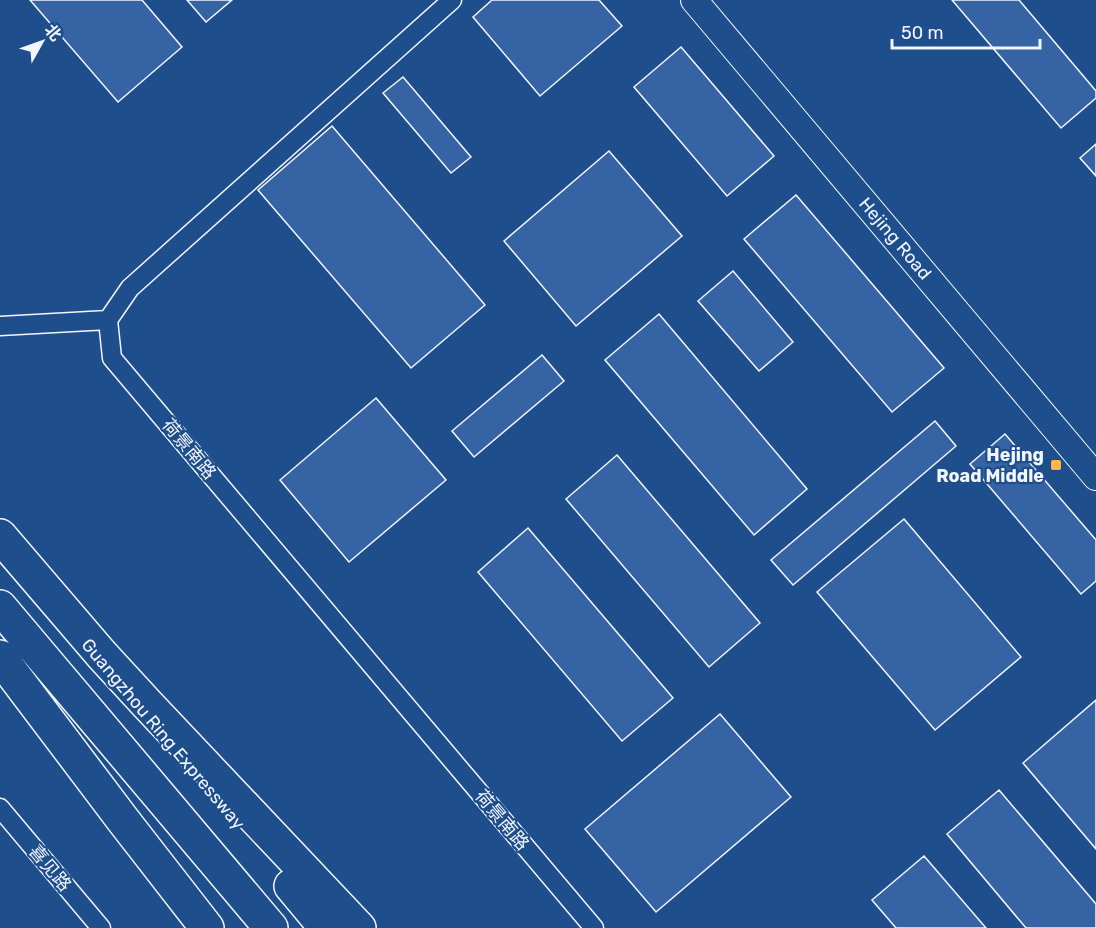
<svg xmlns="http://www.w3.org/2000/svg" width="1096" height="928" viewBox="0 0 1096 928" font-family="Rubik,'Noto Sans SC',sans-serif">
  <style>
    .building { fill: #3563a3; stroke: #f2f6ff; stroke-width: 1.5 }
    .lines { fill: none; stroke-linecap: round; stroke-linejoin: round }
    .street-casing { stroke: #f2f6ff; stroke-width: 21 }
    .secondary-casing { stroke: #f2f6ff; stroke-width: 28 }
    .highway-casing { stroke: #f2f6ff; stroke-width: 36 }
    .street { stroke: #1f4e8c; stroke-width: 18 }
    .secondary { stroke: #1f4e8c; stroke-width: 26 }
    .highway { stroke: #1f4e8c; stroke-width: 33 }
    .poi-dot { fill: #ffb74d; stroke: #1f4e8c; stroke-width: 2 }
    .labels { text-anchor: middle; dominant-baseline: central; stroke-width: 4.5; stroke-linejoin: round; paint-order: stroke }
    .street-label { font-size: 18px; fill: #f2f6ff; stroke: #1f4e8c }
    .poi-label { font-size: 18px; font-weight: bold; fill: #f2f6ff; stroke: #1f4e8c; text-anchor: end }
  </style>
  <rect width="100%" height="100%" fill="#1f4e8c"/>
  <path class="building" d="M30,0H142L182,47L118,102Z
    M187,0H232L206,22Z
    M492,0H599L622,26L540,96L473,17Z
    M952,0H1019L1096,91V98L1061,128Z
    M681,47L774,156L727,196L634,87Z
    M403,77L471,157L451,173L383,93Z
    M332,126L485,305L411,368L258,190Z
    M1096,144V176L1080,158Z
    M609,151L682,236L576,326L504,241Z
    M796,195L944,368L892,412L744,239Z
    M733,271L793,342L759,371L698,301Z
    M659,314L807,489L754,535L605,360Z
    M542,355L564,381L474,457L452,431Z
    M376,398L446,480L349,562L280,480Z
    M935,421L956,446L793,585L771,560Z
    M1005,434L1096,540V581L1081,594L970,464Z
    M617,455L760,623L709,667L566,499Z
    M904,519L1021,657L935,730L817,592Z
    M528,528L673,698L622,741L478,572Z
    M1096,700V849L1023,763Z
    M720,714L791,797L656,912L585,829Z
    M999,790L1096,904V928H1026L947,834Z
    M924,856L986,928H896L872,900Z"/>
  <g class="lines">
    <defs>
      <path id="street" d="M452,0L130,288L108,320L112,358L594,928
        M0,326L108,320
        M0,808L101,928"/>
      <g id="secondary">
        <path id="s1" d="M694,0L1096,477"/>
      </g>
      <path id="highway" d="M0,536L102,655L148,705L359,928
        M0,607L271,928
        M0,657L123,820L207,928
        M291,886L326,928"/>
    </defs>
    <use href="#street" class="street-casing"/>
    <use href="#secondary" class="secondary-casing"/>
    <use href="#highway" class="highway-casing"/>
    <use href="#street" class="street"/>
    <use href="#secondary" class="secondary"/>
    <use href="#highway" class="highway"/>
  </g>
  <rect class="poi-dot" x="1050" y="459" width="12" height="12" rx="3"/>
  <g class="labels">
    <g class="street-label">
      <text stroke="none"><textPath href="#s1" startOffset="312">Hejing Road</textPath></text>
      <text transform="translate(189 449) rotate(50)">荷景南路</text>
      <text transform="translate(163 734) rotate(50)">Guangzhou Ring Expressway</text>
      <text transform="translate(502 820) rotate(50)">荷景南路</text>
      <text transform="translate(50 868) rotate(50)">喜见路</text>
    </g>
    <g class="poi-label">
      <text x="1044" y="455">Hejing<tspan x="1044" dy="21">Road Middle</tspan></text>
    </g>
  </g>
  <g transform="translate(42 42) rotate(50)" stroke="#1f4e8c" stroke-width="4.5" paint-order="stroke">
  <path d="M0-4.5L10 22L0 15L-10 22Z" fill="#f2f6ff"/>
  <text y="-9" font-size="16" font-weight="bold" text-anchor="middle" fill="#f2f6ff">北</text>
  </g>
  <path d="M892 39v9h148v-9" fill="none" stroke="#f2f6ff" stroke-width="3"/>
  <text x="901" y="39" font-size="18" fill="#f2f6ff" stroke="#1f4e8c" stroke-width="4.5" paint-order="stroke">50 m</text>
</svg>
